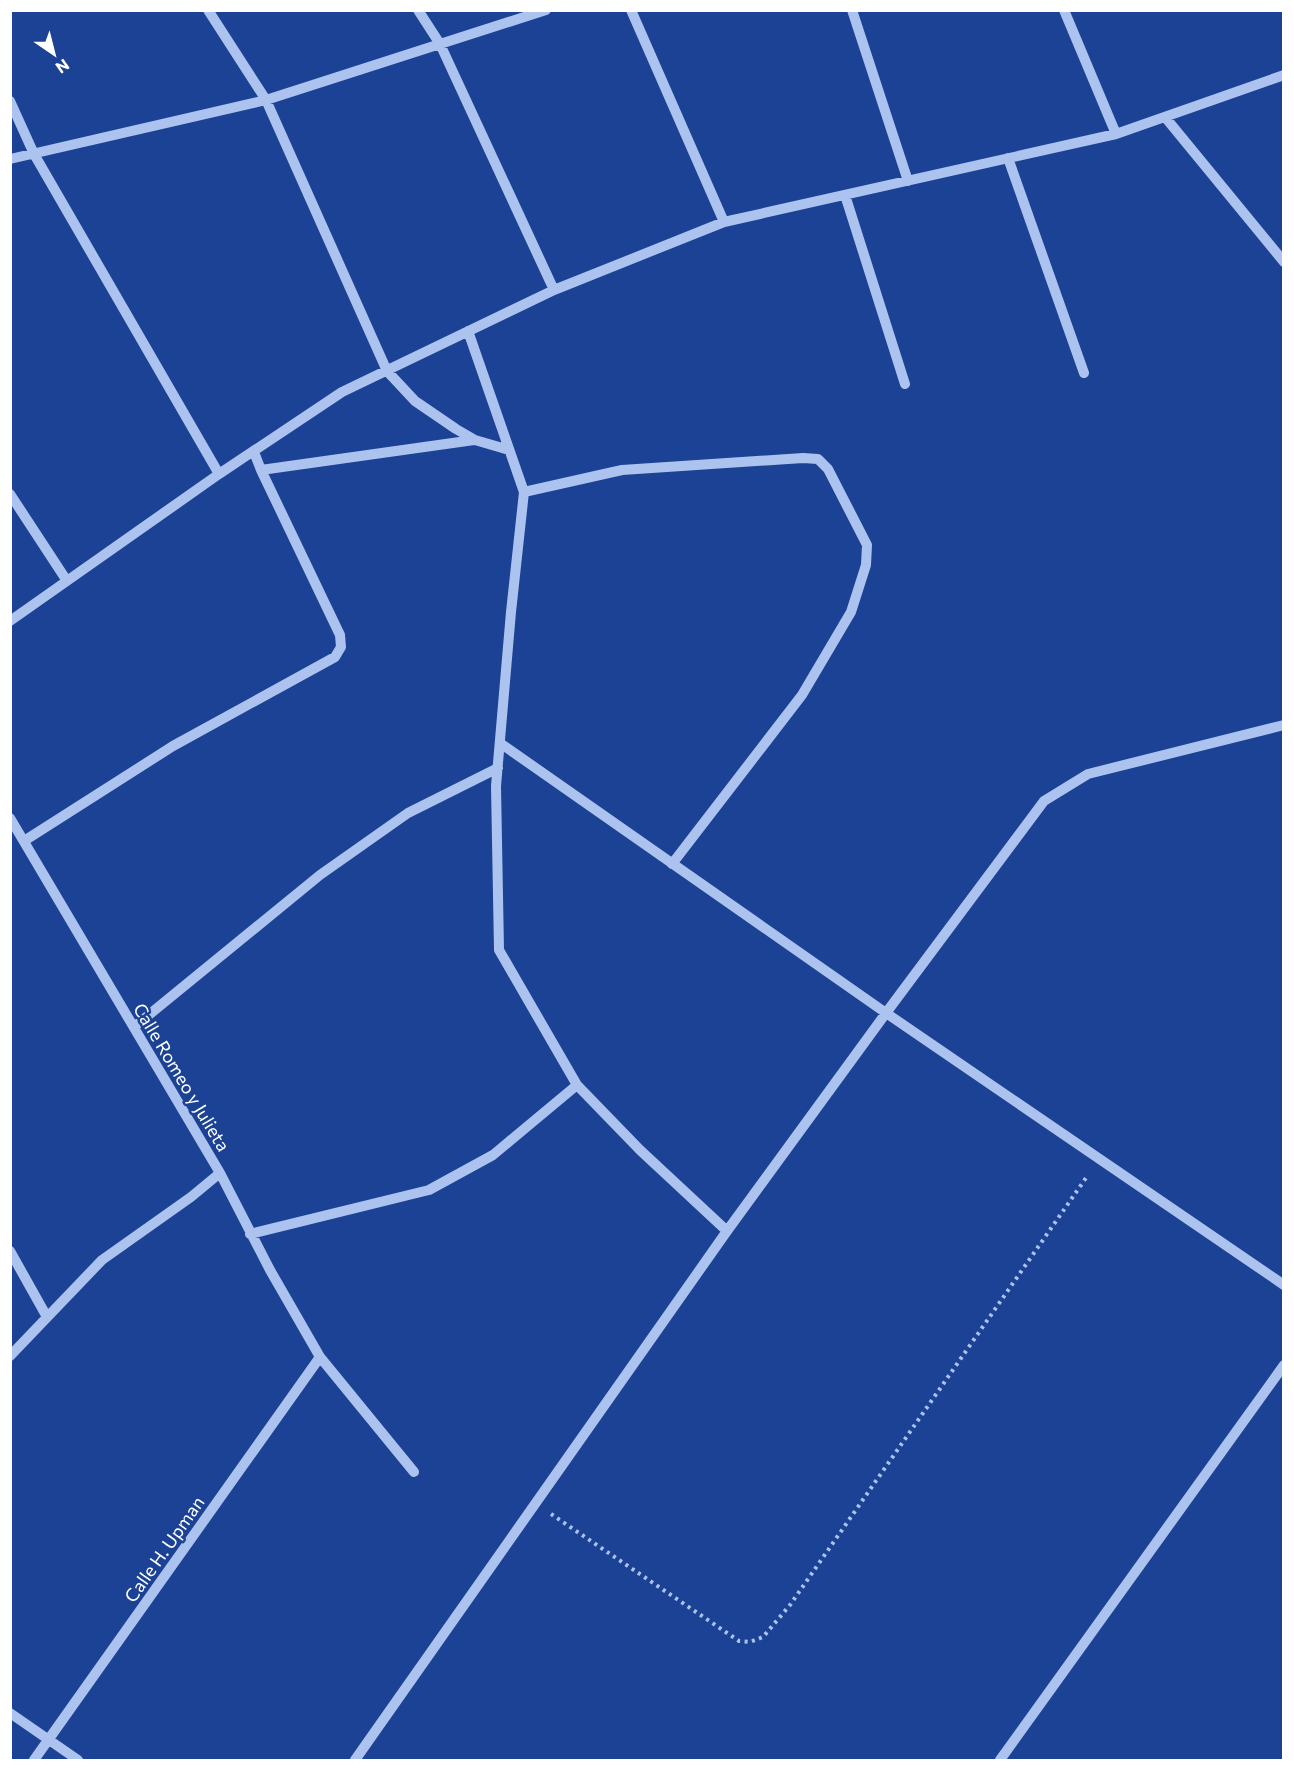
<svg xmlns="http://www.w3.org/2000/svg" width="1294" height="1771" viewBox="0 0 1294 1771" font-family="Commissioner,sans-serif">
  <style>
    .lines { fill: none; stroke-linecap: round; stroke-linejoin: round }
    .path { stroke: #adc3ef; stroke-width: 4; stroke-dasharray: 3 4.5; stroke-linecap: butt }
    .minor { stroke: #adc3ef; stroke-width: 10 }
    .labels { text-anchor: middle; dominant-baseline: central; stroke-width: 5; stroke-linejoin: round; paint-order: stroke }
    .street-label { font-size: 18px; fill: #fff; stroke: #1b4294 }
  </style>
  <rect width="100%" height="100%" fill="#1b4294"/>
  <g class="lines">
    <path class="path" d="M551,1514L739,1641L750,1642L763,1637L790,1605L1088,1175"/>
    <path class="minor" d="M208,10L266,100L387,371L415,401L456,429L475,440L509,450
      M418,10L440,44L554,290
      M631,10L724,222
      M852,10L908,181
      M1064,10L1116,134
      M10,101L34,154L219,474
      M1165,117L1284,262
      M1008,158L1084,373
      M10,159L266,100L546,10
      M845,195L905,384
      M468,331L524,492L511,612L496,786L499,950L577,1085L640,1150L727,1231
      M254,452L261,470L474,440
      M524,492L622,470L803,458L818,459L828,469L867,545L866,565L851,612L802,695L672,864
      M10,494L67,581
      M10,621L219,474L342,392L554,290L724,222L1116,134L1284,75
      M500,743L886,1013L1284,1285
      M10,818L220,1173L270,1270L320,1357L414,1472
      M24,841L173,746L335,657L341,647L340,635L261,470
      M134,1027L320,875L408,813L498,768
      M250,1234L429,1190L493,1155L577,1085
      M10,1251L47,1317
      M10,1356L102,1260L191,1197L220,1173
      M10,1713L78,1760
      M34,1760L320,1357
      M355,1760L727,1231L886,1013L1044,801L1088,774L1284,725
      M1000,1760L1284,1365"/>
  </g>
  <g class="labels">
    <g class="street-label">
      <text transform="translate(182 1077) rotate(59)">Calle Romeo y Julieta</text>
      <text transform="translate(164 1549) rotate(-55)">Calle H. Upman</text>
    </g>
  </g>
  <rect width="1294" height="1771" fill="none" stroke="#ffffff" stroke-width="24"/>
  <g transform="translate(54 54) rotate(145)" stroke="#1b4294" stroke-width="4.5" paint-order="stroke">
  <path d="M0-4.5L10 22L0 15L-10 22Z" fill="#ffffff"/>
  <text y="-9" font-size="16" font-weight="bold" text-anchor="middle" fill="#ffffff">N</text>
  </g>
</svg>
